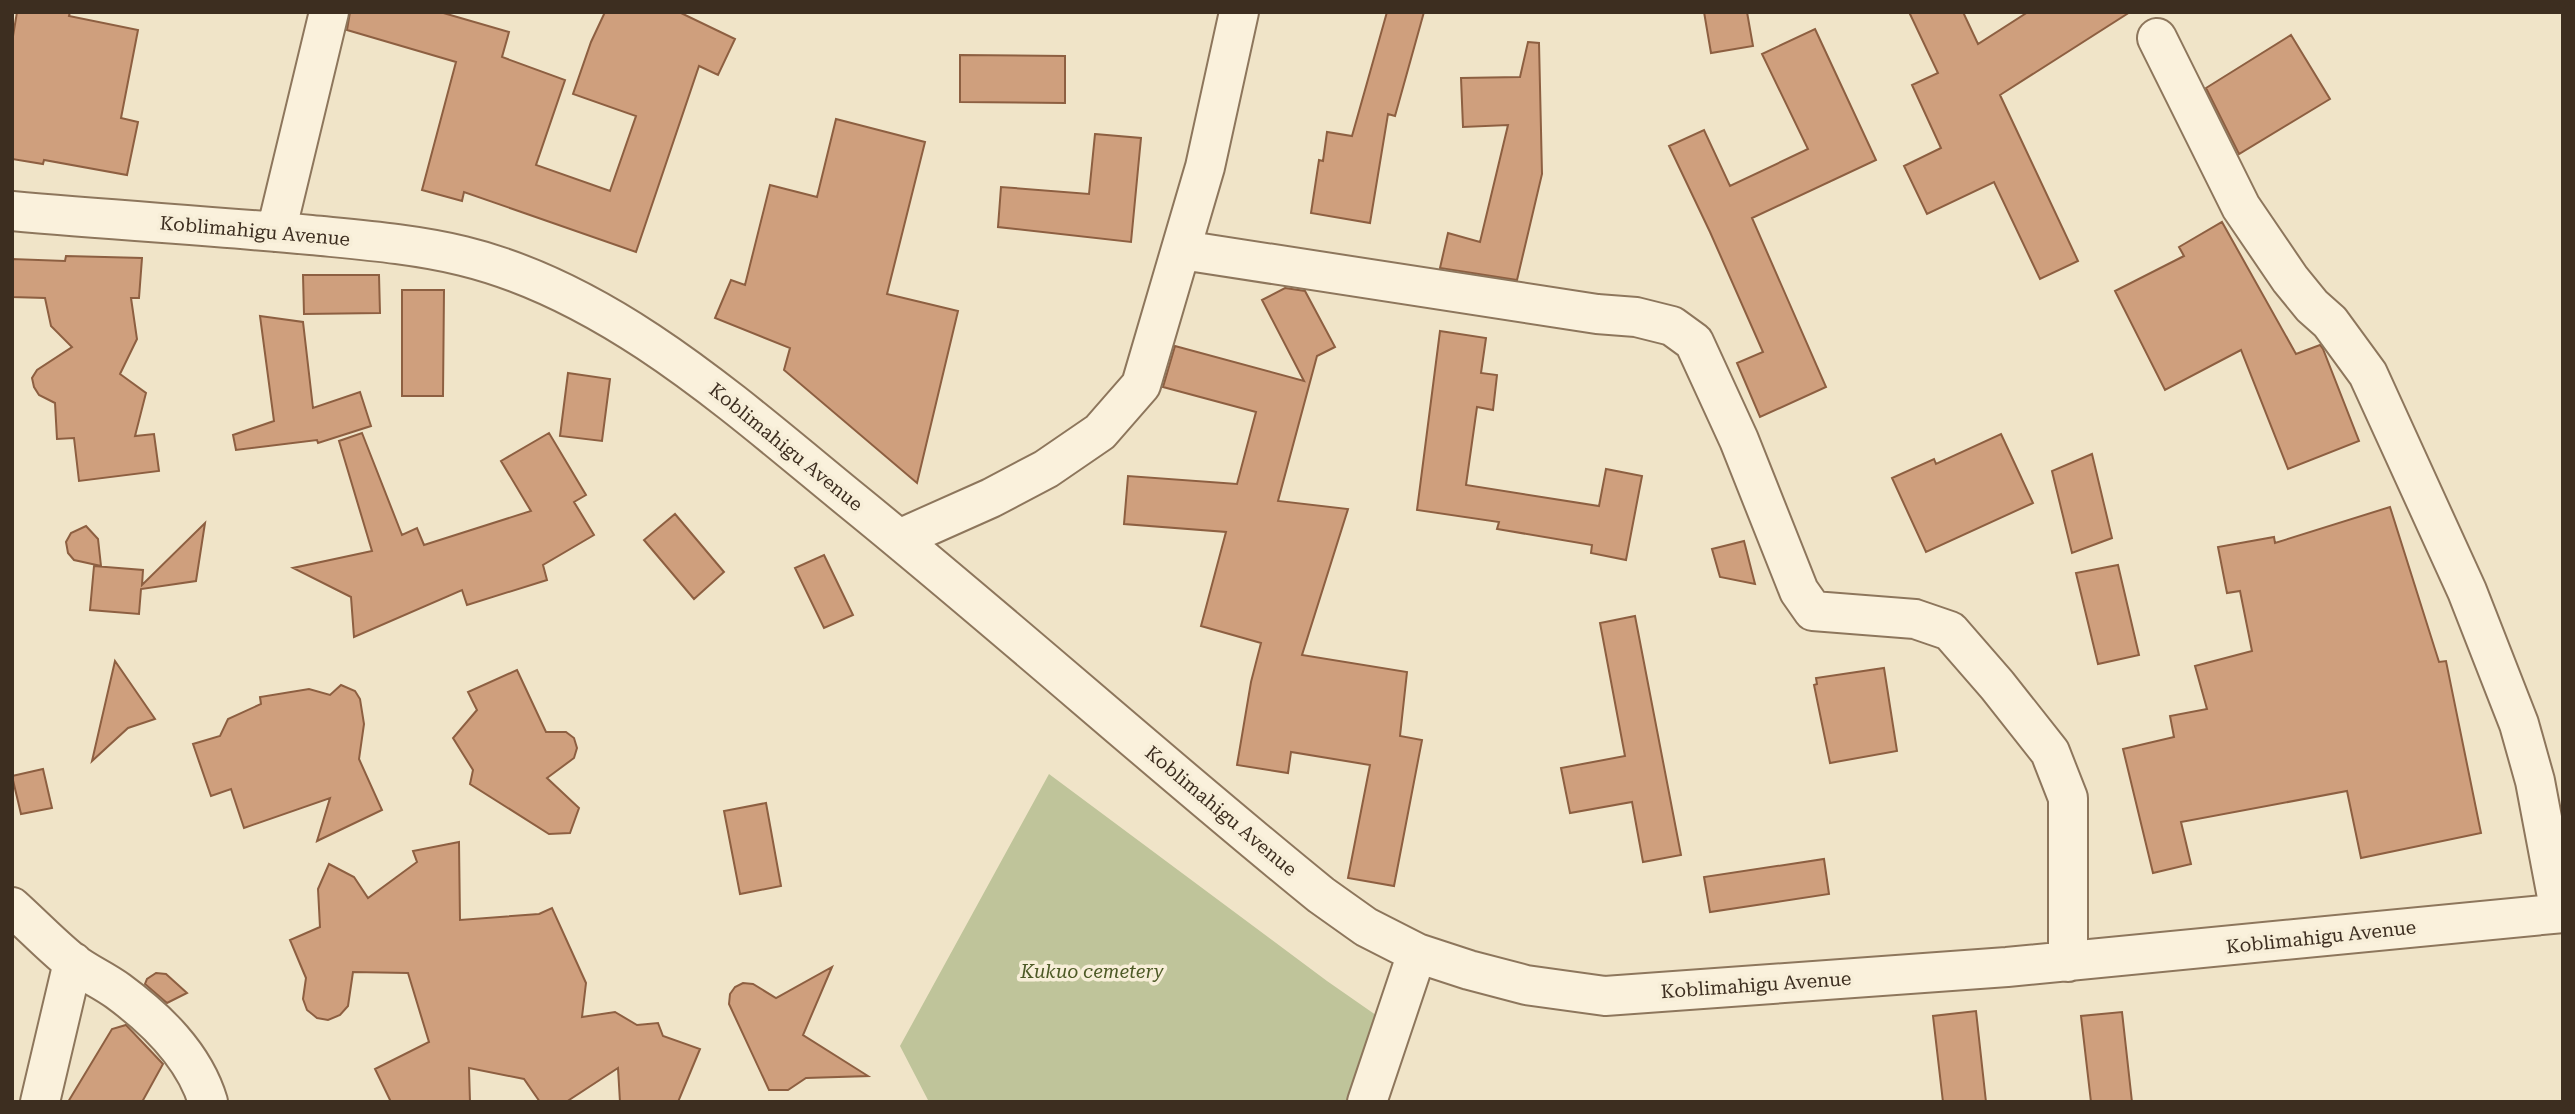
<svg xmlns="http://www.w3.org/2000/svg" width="2575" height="1114" viewBox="0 0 2575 1114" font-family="'Roboto Serif',serif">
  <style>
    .cemetery { fill: #bfc49a }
    .building { fill: #cf9f7d; stroke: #8d5f41; stroke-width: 2 }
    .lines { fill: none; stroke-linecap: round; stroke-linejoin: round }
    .minor-casing { stroke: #8d765c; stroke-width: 42 }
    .minor { stroke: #faf1dc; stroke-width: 38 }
    .labels { text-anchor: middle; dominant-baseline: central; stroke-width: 7; stroke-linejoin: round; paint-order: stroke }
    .street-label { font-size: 19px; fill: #3d2e20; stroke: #f7eed8 }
    .park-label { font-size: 19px; font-style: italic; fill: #4d5a26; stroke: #f7eed8 }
  </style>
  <rect width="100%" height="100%" fill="#f0e4c8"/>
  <path class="cemetery" d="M1049,774L1327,981L1383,1020L1357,1102H929L900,1046Z"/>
  <path class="building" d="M17,12H70L69,16L138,30L121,118L138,122L127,175L44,160L43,164L12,159V42Z
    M350,12H440L509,32L502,57L565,80L536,165L610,191L636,116L573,94L591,42L605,12H679L735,39L718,75L699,66L636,252L464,192L462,201L422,190L456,62L347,30Z
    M1387,12H1424L1395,116L1388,114L1370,223L1311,213L1319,160L1323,161L1327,132L1352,136Z
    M1704,12H1747L1753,46L1711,53Z
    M1909,12H1963L1978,44L2028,12H2130L2000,95L2078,261L2040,279L1994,182L1927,214L1904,166L1941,148L1912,85L1938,73Z
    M1815,29L1876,160L1752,218L1826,387L1760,417L1737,363L1763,352L1710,232L1669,146L1704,130L1730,186L1808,149L1762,54Z
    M2291,35L2330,99L2239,154L2206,88Z
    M1528,42L1539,43L1542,174L1517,280L1440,268L1448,233L1480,242L1508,125L1463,127L1461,78L1520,77Z
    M960,55L1065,56V103L960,102Z
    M836,119L925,142L887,294L958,311L917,483L784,370L790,348L715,318L731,280L745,285L770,185L817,197Z
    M1095,134L1141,138L1131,242L998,227L1001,187L1089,194Z
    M2222,222L2296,354L2320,345L2323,349L2359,441L2288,469L2241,350L2165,390L2115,291L2184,256L2179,247Z
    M66,256L142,258L139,298H131L137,339L120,374L146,393L135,436L154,434L159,471L79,481L74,438L57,439L55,403L39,395L34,387L32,378L37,370L72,347L51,326L45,298L12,297V259L65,261Z
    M303,275H379L380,313L304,314Z
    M1285,288L1305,291L1335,347L1317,356L1278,501L1348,509L1302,655L1407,672L1400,736L1422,740L1394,886L1348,878L1370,765L1291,752L1288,773L1237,765L1251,682L1261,643L1201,626L1226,532L1124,524L1128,476L1237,484L1256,412L1163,387L1175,346L1304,381L1262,300Z
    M402,290H444L443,396H402Z
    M260,316L303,322L313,408L360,392L371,426L318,443L317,440L236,450L233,435L274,421Z
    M1440,331L1486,338L1481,373L1497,375L1493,410L1477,407L1466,485L1599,506L1606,469L1642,476L1626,560L1591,553L1592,545L1497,529L1499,522L1417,510Z
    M568,373L610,379L602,441L560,436Z
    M362,433L402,535L417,528L424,545L531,511L501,461L549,433L586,495L574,502L594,535L543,565L547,580L467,605L462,590L354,637L351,597L293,568L372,551L339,441Z
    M2001,434L2033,503L1926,552L1892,478L1934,459L1936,464Z
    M2092,454L2112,538L2072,553L2052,471Z
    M2390,507L2439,662L2446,661L2481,833L2361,858L2347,791L2181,822L2191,864L2153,873L2123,749L2174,737L2170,716L2207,709L2195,666L2252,651L2240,591L2227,593L2218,547L2274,537L2275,543Z
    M675,514L724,572L694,599L644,540Z
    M205,523L196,581L141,589L139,614L90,610L94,566L143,570L142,585Z
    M86,526L98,539L101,566L74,560L68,553L66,542L71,533Z
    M1744,541L1755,584L1720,577L1712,549Z
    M824,555L853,615L824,628L795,568Z
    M2118,565L2139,655L2098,664L2076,573Z
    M1635,616L1681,855L1643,862L1632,802L1570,813L1561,768L1625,756L1600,623Z
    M115,661L155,719L128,728L92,761Z
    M1884,668L1897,751L1830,763L1814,685L1817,684L1816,678Z
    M517,670L546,732H566L574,738L577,748L574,758L547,778L579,808L570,833L549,834L470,784L473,770L453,738L477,710L468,692Z
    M341,685L355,691L360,699L364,724L359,759L382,810L317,841L330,798L244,828L231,789L211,796L193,744L220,736L228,719L261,704L260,697L309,689L330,695Z
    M43,769L52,808L21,814L12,776Z
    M766,803L781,886L740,894L724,811Z
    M459,842L460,920L539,914L552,908L586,983L582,1017L615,1012L637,1025L658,1023L663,1036L700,1049L678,1102H620L618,1068L566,1102H540L524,1079L469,1068L470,1102H391L375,1069L429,1042L408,973L353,972L348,1006L340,1015L328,1020L317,1018L307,1010L303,999L306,978L290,940L320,927L318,889L329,864L354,877L368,898L417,862L413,851Z
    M1824,859L1829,894L1710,912L1704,877Z
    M832,967L803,1035L868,1076L806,1078L788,1090H769L729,1004L730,994L735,987L743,983L753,984L776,998Z
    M156,973L166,974L187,993L167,1003L145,984L147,979Z
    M1976,1011L1986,1102H1943L1933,1016Z
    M2122,1012L2132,1102H2091L2081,1016Z
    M126,1025L163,1064L142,1102H68L112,1029Z"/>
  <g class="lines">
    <defs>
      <path id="minor" d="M2157,38L2241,207L2290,279L2312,306L2330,322L2368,374L2467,591L2519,724L2535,781L2560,913
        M12,211C112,220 212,226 311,235C361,240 414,244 463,256C611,292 736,406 850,499C1009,628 1162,766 1321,895L1366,927L1417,953L1469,970L1526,985L1605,996L2007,967L2563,913
        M276,232L329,12
        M1182,250L1597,314L1636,317L1672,326L1694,342L1739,440L1799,591L1813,611L1915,619L1950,631L1997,685L2050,752L2068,798V962
        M899,539L991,498L1046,469L1100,432L1141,385L1205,167L1239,12
        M12,907C32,925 51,945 72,962C86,973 103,980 118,991C156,1019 194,1055 208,1102
        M40,1102L73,962
        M1367,1102L1417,953"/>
    </defs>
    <use href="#minor" class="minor-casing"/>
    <use href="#minor" class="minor"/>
  </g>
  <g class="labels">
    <g class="street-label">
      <text transform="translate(255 231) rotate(5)">Koblimahigu Avenue</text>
      <text transform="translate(786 447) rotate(39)">Koblimahigu Avenue</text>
      <text transform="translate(1221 811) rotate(40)">Koblimahigu Avenue</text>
      <text transform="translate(2321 937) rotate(-6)">Koblimahigu Avenue</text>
      <text transform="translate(1756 985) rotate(-4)">Koblimahigu Avenue</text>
    </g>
    <g class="park-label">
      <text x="1092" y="971">Kukuo cemetery</text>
    </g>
  </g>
  <rect width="2575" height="1114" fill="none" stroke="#3d2e20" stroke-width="28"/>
</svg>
